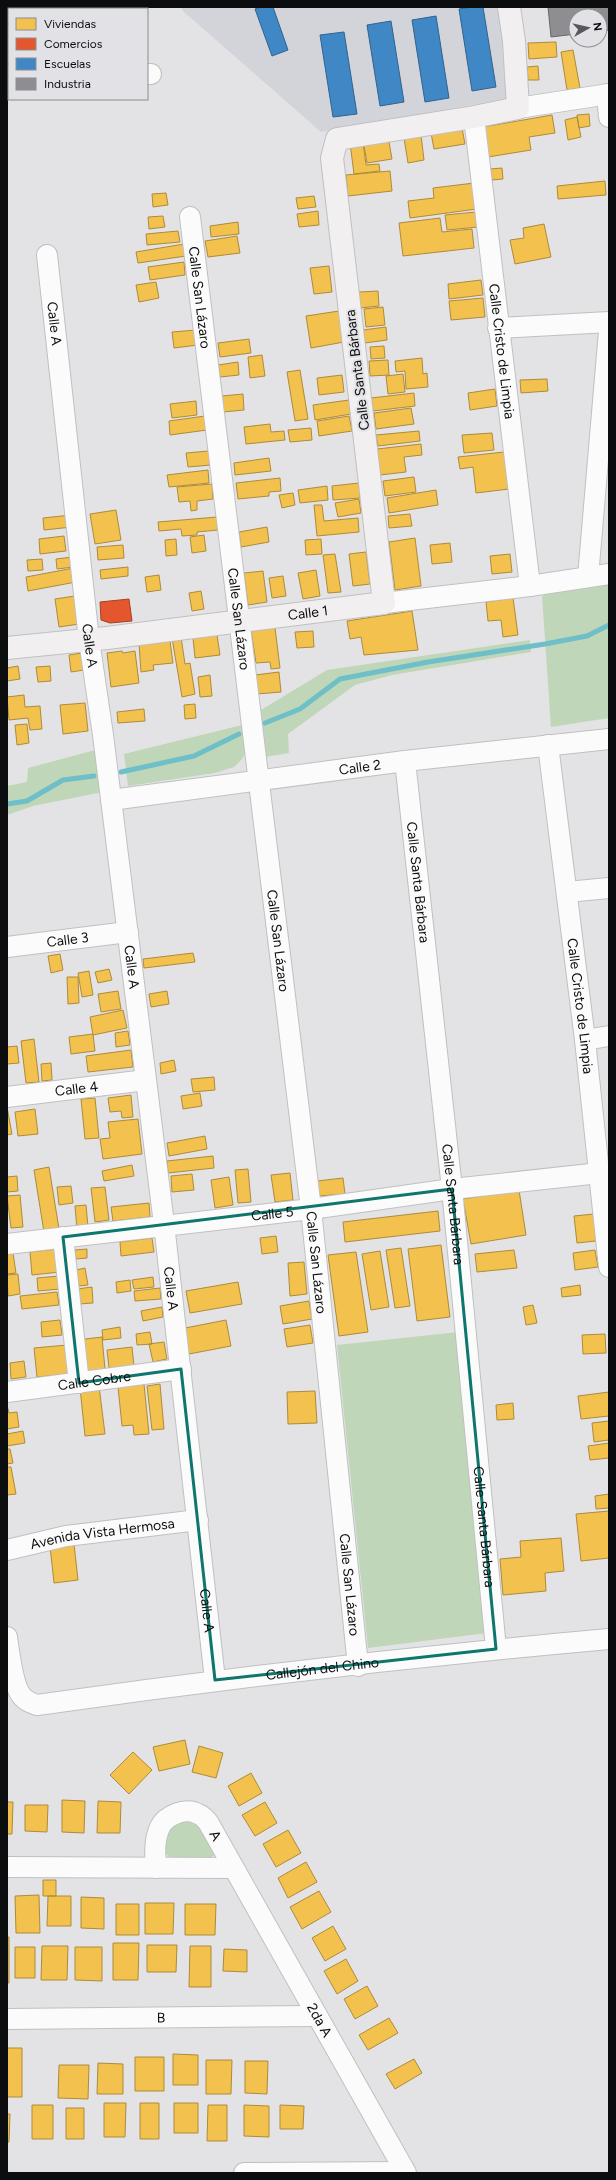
<svg xmlns="http://www.w3.org/2000/svg" width="616" height="2180" viewBox="0 0 616 2180" font-family="Figtree,sans-serif">
  <style>
    .built { fill: #d3d4da }
    .green { fill: #bfd7b8 }
    .homes { fill: #f2c14e; stroke: #ad8b3b }
    .shops { fill: #e4572e; stroke: #a34124 }
    .schools { fill: #3f88c5; stroke: #30638e }
    .industry { fill: #8d8d92; stroke: #66676a }
    .lines { fill: none; stroke-linecap: round; stroke-linejoin: round }
    .stream { stroke: #6ebfc7; stroke-width: 5 }
    .street-casing { stroke: #c0c0c2; stroke-width: 22 }
    .secondary-casing { stroke: #c0c0c2; stroke-width: 24 }
    .street { stroke: #fbfbfb; stroke-width: 20 }
    .secondary { stroke: #f1efef; stroke-width: 22 }
    .marked { fill: none; stroke: #0f766e; stroke-width: 3; stroke-linejoin: round }
    .labels { text-anchor: middle; stroke-width: 4; stroke-linejoin: round; paint-order: stroke }
    .street-label { font-size: 14px; fill: #0c0d0e; stroke: #e2e2e6 }
  </style>
  <rect width="100%" height="100%" fill="#e3e3e5"/>
  <path class="built" d="M181,7h319l9,91 -188,34 -138,-121z"/>
  <path class="green" d="M609,574v144l-58,9 -9,-131 46,-19z
    M530,640l1,12 -139,23 -37,10 -67,49 1,19 -24,4 -4,-47 66,-40z
    M246,724l1,26 -5,9 -8,8 -19,6 -87,13 -4,-32z
    M99,749l4,43 -70,14 -26,9v-29l20,-4 1,-14z
    M458,1332l29,301 -119,15 -31,-303z
    M186,1820l20,10 10,24 -7,5 -39,-1 -6,-7 3,-22 8,-7z"/>
  <path class="homes" d="M556,42l1,15 -28,2 -1,-16z
    M573,50l7,38 -13,2 -6,-38z
    M538,66l1,14h-11l-1,-13z
    M589,114l1,12 -11,2 -2,-13z
    M552,115l3,18 -26,4 2,13 -43,7 -5,-30z
    M577,117l4,20 -13,3 -3,-20z
    M462,128l3,16 -31,5 -3,-16z
    M421,135l3,25 -16,3 -4,-25z
    M388,136l4,23 -25,4 -4,-23z
    M363,142l3,23 13,-1 1,7 -26,3 -4,-31z
    M502,168l1,11 -11,1 -2,-11z
    M390,171l2,20 -44,5 -2,-21z
    M605,181l1,14 -48,4 -1,-13z
    M474,183l3,26 -67,9 -2,-17 26,-3 -1,-10z
    M166,193l2,12 -15,2 -1,-13z
    M314,196l2,11 -18,2 -2,-11z
    M318,211l1,14 -20,2 -2,-13z
    M476,212l2,15 -31,3 -2,-15z
    M163,216l2,11 -16,2 -1,-12z
    M440,218l2,14 30,-3 2,19 -71,8 -4,-33z
    M238,222l1,12 -28,3 -1,-11z
    M544,224l7,33 -36,7 -5,-24 14,-2 -1,-10z
    M178,231l2,11 -33,3 -1,-11z
    M237,236l3,17 -32,4 -3,-16z
    M184,244l2,12 -48,7 -2,-11z
    M184,262l1,13 -35,5 -2,-13z
    M329,266l3,26 -18,2 -4,-26z
    M481,280l2,15 -34,4 -1,-15z
    M156,282l3,16 -20,4 -3,-17z
    M378,291l1,15 -19,2 -1,-16z
    M483,298l2,19 -34,3 -2,-19z
    M383,307l2,18 -19,2 -2,-18z
    M339,311l5,31 -33,6 -5,-32z
    M386,327l1,13 -22,3 -2,-13z
    M196,330l2,15 -24,3 -2,-16z
    M249,339l2,14 -31,4 -2,-14z
    M384,346l1,12 -14,1 -1,-12z
    M262,355l3,21 -15,2 -2,-21z
    M422,358l1,16 4,-1 1,14 -22,2 -1,-18 -9,1 -1,-11z
    M388,360l1,15 -19,1 -1,-15z
    M238,362l1,13 -19,2 -2,-12z
    M300,370l8,49 -13,2 -8,-49z
    M403,374l2,18 -17,2 -2,-18z
    M342,375l2,17 -25,3 -2,-17z
    M547,379l1,12 -27,2 -1,-13z
    M495,389l2,17 -27,4 -2,-17z
    M414,393l1,13 -42,5 -2,-13z
    M243,394l1,16 -21,2 -1,-16z
    M349,400l2,14 -36,6 -2,-15z
    M196,401l1,14 -25,3 -2,-14z
    M411,408l3,16 -38,5 -2,-16z
    M205,416l2,14 -37,5 -1,-14z
    M349,416l3,15 -33,5 -2,-15z
    M270,424l1,8 13,-1 1,9 -39,4 -2,-17z
    M311,428l1,12 -22,2 -2,-12z
    M419,431l1,10 -42,5 -2,-11z
    M492,433l2,17 -30,3 -2,-18z
    M421,444l1,11 -18,2 2,15 -26,3 -3,-26z
    M209,451l2,14 -23,2 -2,-14z
    M504,452l5,37 -33,4 -3,-26 -13,2 -2,-12z
    M269,458l2,13 -36,4 -1,-12z
    M208,470l1,13 -40,4 -2,-12z
    M414,477l2,15 -31,4 -2,-15z
    M280,478l1,13 -12,1v4l-31,3 -2,-16z
    M359,483l1,15 -27,2 -1,-14z
    M212,484l1,15 -16,2v9l-6,1 -1,-10 -11,1 -2,-15z
    M327,486l1,14 -28,3 -2,-13z
    M436,490l2,15 -49,8 -2,-15z
    M293,493l2,12 -13,3 -3,-13z
    M359,499l2,14 -23,4 -3,-14z
    M314,505h8l2,16 34,-3 1,14 -42,4z
    M116,510l5,30 -26,4 -5,-30z
    M410,514l2,12 -23,2 -1,-12z
    M71,515l1,12 -28,3 -1,-12z
    M217,517l1,13 -21,2v3l-15,1 -1,-7 -22,2 -1,-9z
    M267,527l2,15 -28,5 -2,-15z
    M204,535l2,16 -14,2 -2,-16z
    M64,536l2,15 -26,3 -1,-15z
    M415,538l6,48 -26,4 -6,-48z
    M176,539l1,16 -11,1 -1,-16z
    M321,539l1,15 -16,1 -1,-15z
    M450,543l2,19 -20,2 -2,-19z
    M123,545l1,13 -26,2 -1,-13z
    M366,552l4,32 -17,2 -4,-32z
    M335,554l6,38 -13,1 -5,-38z
    M510,554l2,18 -20,2 -2,-18z
    M73,557l1,10 -17,2 -1,-10z
    M42,559l1,11 -15,1 -1,-11z
    M128,567v9l-27,3 -1,-9z
    M74,568l2,14 -48,9 -2,-14z
    M316,570l4,26 -17,3 -5,-26z
    M263,571l4,31 -19,3 -4,-32z
    M159,575l2,15 -14,2 -2,-15z
    M283,576l3,20 -14,2 -3,-20z
    M201,591l3,18 -12,2 -3,-18z
    M75,596l4,28 -20,3 -4,-28z
    M513,598l5,37 -15,2 -2,-17 -13,1 -2,-19z
    M412,611l6,39 -54,5 -3,-18 -11,2 -3,-18z
    M275,628l5,40 -9,1 -1,-7 -14,1 -5,-32z
    M313,631l1,16 -17,1 -2,-16z
    M217,635l3,20 -25,3 -2,-20z
    M181,637l4,27 5,-1 5,31 -13,3 -10,-59z
    M170,641l3,22 -20,2 1,5 -13,2 -2,-28z
    M122,651l1,2 12,-2 4,32 -28,4 -4,-34z
    M82,653l2,17 -13,2 -2,-17z
    M18,666l2,13 -13,2v-13z
    M50,666l1,15 -13,1 -2,-15z
    M279,672l2,20 -24,2 -2,-19z
    M210,675l2,21 -12,1 -2,-20z
    M24,695l1,12 15,-1 2,23 -12,1 -2,-12 -19,2 -2,-23z
    M85,703l3,28 -25,3 -3,-29z
    M195,704l1,14 -11,1 -1,-14z
    M144,709l1,12 -27,2 -1,-11z
    M27,724l2,19 -12,2 -2,-20z
    M193,953l2,9 -51,6 -1,-9z
    M60,954l3,16 -12,3 -3,-17z
    M109,969l3,11 -14,3 -3,-11z
    M89,971l4,24 -11,2 -4,-24z
    M67,977h11l1,26 -11,1z
    M118,991l3,18 -20,3 -3,-18z
    M167,991l2,13 -18,3 -2,-13z
    M123,1010l4,18 -34,7 -3,-18z
    M128,1031l2,14 -14,2 -1,-14z
    M93,1034l2,17 -24,3 -2,-17z
    M34,1039l5,43 -13,1 -5,-42z
    M17,1046l2,17 -12,1v-17z
    M131,1050l2,17 -45,5 -2,-16z
    M174,1060l2,11 -15,3 -1,-11z
    M51,1063l1,17 -10,1 -1,-17z
    M214,1077l1,13 -22,2 -2,-13z
    M200,1093l2,13 -19,3 -2,-13z
    M131,1095l2,22 -11,1 -1,-7 -11,1 -2,-14z
    M95,1098l4,40 -14,1 -4,-40z
    M7,1107l5,27 -5,1z
    M35,1109l3,25 -20,2 -3,-24z
    M138,1119l4,35 -39,5 -3,-20 10,-1 -2,-16z
    M205,1136l2,13 -38,7 -2,-13z
    M213,1156l1,12 -46,5 -1,-12z
    M132,1165l2,11 -30,5 -2,-10z
    M49,1167l10,62 -15,3 -10,-62z
    M248,1169l3,33 -13,1 -3,-33z
    M290,1173l3,27 -18,2 -4,-27z
    M192,1174l2,16 -22,2 -1,-16z
    M17,1176l1,15 -11,1v-15z
    M229,1177l4,28 -18,3 -4,-28z
    M343,1178l2,16 -26,2 -2,-15z
    M71,1186l2,17 -14,2 -2,-18z
    M105,1187l4,33 -14,2 -4,-34z
    M519,1190l7,45 -55,9 -8,-45z
    M20,1195l3,32 -12,1 -4,-32z
    M149,1203l1,14 -37,4 -2,-14z
    M86,1205l2,22 -11,2 -2,-23z
    M438,1211l2,20 -95,11 -2,-20z
    M594,1214l2,27 -19,2 -3,-27z
    M276,1236l2,16 -16,2 -2,-16z
    M152,1238l2,14 -33,4 -1,-14z
    M441,1245l9,72 -33,4 -9,-72z
    M401,1248l9,58 -15,2 -9,-58z
    M57,1249l3,23 -28,3 -2,-23z
    M87,1249v9l-11,1 -1,-9z
    M514,1250l3,18 -40,4 -2,-18z
    M595,1250l3,17 -23,3 -2,-17z
    M380,1251l9,56 -18,3 -9,-56z
    M356,1252l12,80 -29,4 -11,-81z
    M13,1253l3,20 -9,1v-20z
    M304,1262l3,32 -17,2 -2,-33z
    M85,1268l3,17 -9,1 -3,-16z
    M18,1274l2,20 -12,2 -1,-21z
    M59,1276l1,13 -22,2 -1,-13z
    M153,1277l1,10 -20,2 -2,-9z
    M130,1280l1,11 -14,2 -1,-11z
    M238,1282l4,22 -52,9 -4,-22z
    M580,1285l1,10 -19,2 -1,-9z
    M92,1287l1,16 -14,1 -2,-15z
    M160,1288l1,11 -26,2 -1,-10z
    M57,1292l2,13 -37,4 -2,-13z
    M309,1301l3,18 -29,5 -3,-18z
    M533,1305l4,18 -11,2 -3,-18z
    M162,1307l1,10 -20,4 -2,-10z
    M60,1320l2,15 -20,2 -1,-15z
    M226,1320l5,26 -42,8 -4,-26z
    M310,1325l3,18 -26,4 -3,-18z
    M120,1327l1,11 -18,2 -1,-10z
    M150,1332l2,12 -15,1 -1,-11z
    M605,1334l1,19 -23,1 -1,-19z
    M102,1337l3,32 -25,3 -3,-32z
    M164,1342l3,17 -14,3 -4,-18z
    M67,1345l3,29 -33,3 -3,-29z
    M132,1347l2,19 -25,2 -2,-18z
    M24,1361l2,16 -15,2 -1,-16z
    M144,1384l5,50 -15,1 -1,-10 -11,1 -4,-39z
    M160,1384l4,45 -12,1 -5,-44z
    M99,1386l6,48 -20,2 -5,-48z
    M315,1391l2,32 -29,1 -1,-32z
    M609,1392v24l-28,3 -3,-23z
    M513,1403l1,16 -17,1 -1,-15z
    M7,1405l2,8 8,-1 2,15 -12,2z
    M609,1421v19l-15,2 -2,-19z
    M23,1431l2,12 -18,3v-12z
    M609,1443v15l-19,2 -2,-14z
    M7,1449h3l3,14 -6,1z
    M7,1467h4l5,27 -9,1z
    M609,1494v14l-13,1 -1,-13z
    M609,1511v47l-28,3 -5,-47z
    M561,1538l3,33 -19,2 1,18 -43,4 -3,-36 21,-2 -1,-16z
    M74,1544l4,36 -24,3 -4,-37z
    M185,1740l5,24 -31,7 -6,-24z
    M199,1746l24,7 -7,25 -24,-6z
    M133,1752l19,18 -23,24 -19,-19z
    M251,1773l11,20 -23,13 -11,-20z
    M62,1800l23,1 -1,32 -22,-1z
    M98,1801l23,1 -1,31h-23z
    M7,1802h6l-1,32h-5z
    M265,1802l12,21 -22,13 -13,-21z
    M25,1805h23l-1,27 -22,-1z
    M288,1830l13,23 -25,14 -13,-23z
    M306,1862l11,20 -29,16 -10,-20z
    M43,1880h13v16h-13z
    M319,1891l12,21 -29,17 -12,-22z
    M39,1895l1,38h-24l-1,-37z
    M48,1896h23v30h-24z
    M81,1897l23,1v31l-23,-1z
    M145,1903h29l-1,31h-28z
    M116,1904h23v31h-23z
    M185,1904h31l-1,31h-30z
    M333,1926l13,23 -21,12 -13,-23z
    M7,1937h2v46h-2z
    M113,1943h26l-1,37h-25z
    M147,1945h30l-1,27h-29z
    M42,1946h26l-1,34h-26z
    M190,1946h21v41h-22z
    M15,1947h20v31h-20z
    M75,1947h27v34l-27,-1z
    M224,1949l23,1v22l-24,-1z
    M346,1959l12,22 -21,13 -13,-23z
    M367,1986l11,20 -23,13 -11,-20z
    M389,2018l9,15 -30,17 -9,-15z
    M7,2048h15v49h-15z
    M173,2054l25,1v30h-25z
    M135,2057h29v34h-29z
    M414,2059l8,14 -27,16 -9,-15z
    M206,2060h26l-1,34h-25z
    M245,2061h23l-1,33 -22,-1z
    M98,2063l25,1v30h-26z
    M59,2065h30l-1,34 -30,-1z
    M104,2103h22l-1,34h-21z
    M140,2103h19v36h-19z
    M174,2103h24v30h-24z
    M32,2105h21v34h-21z
    M208,2105h19v36h-20z
    M244,2105l25,1v31l-25,-1z
    M280,2105l24,1 -1,23h-23z
    M66,2108h18v31h-18z
    M7,2114h3l-1,28h-2z"/>
  <path class="shops" d="M129,599l3,22 -22,2 -9,-3 -1,-18z"/>
  <path class="schools" d="M261,7h12l15,43 -16,6 -17,-47z
    M472,7h11l13,80 -24,4 -13,-82z
    M436,16l13,82 -24,4 -13,-82z
    M391,21l13,81 -24,4 -13,-81z
    M344,32l13,82 -24,3 -13,-82z"/>
  <path class="industry" d="M548,7h61v23l-9,1v-15h-24v18l-25,3z"/>
  <g class="lines">
    <path class="stream" d="M265,723l35,-14 40,-30 88,-17 117,-18 42,-8 22,-11
      M121,772l73,-16 45,-22
      M7,804l20,-3 36,-21 31,-4"/>
    <g class="street-casing">
      <g id="street">
        <path d="M147,74h4"/>
        <path d="M7,87h2"/>
        <path d="M607,94l2,23"/>
        <path d="M518,108l91,-14"/>
        <path id="s1" d="M474,117l56,469"/>
        <path id="s2" d="M190,217l121,992 47,457"/>
        <path id="s3" d="M47,255l42,385 14,95 61,489 51,456"/>
        <path d="M498,328l111,-6"/>
        <path d="M588,577l21,-246"/>
        <path d="M384,603l146,-17 79,-12"/>
        <path id="s4" d="M548,745l37,295 24,227"/>
        <path id="s5" d="M405,761l47,428 44,460"/>
        <path id="s6" d="M111,800l294,-39 204,-22"/>
        <path d="M567,892l42,-4"/>
        <path id="s7" d="M7,947l121,-15"/>
        <path d="M585,1040l24,-4"/>
        <path id="s8" d="M7,1097l139,-17"/>
        <path d="M63,1237l16,146"/>
        <path id="s9" d="M7,1244l304,-35 141,-20 157,-17"/>
        <path id="s10" d="M7,1392l174,-23"/>
        <path id="s11" d="M7,1550l59,-14 132,-16"/>
        <path id="s12" d="M7,1637c2,14 6,48 14,58 4,6 10,8 16,10 190,-27 381,-49 572,-66"/>
        <path d="M7,1867l225,1"/>
        <path id="s13" d="M156,1868c-1,-14 -2,-28 4,-41 6,-12 26,-20 38,-13 4,1 7,5 10,8l198,351"/>
        <path id="s14" d="M7,2019l309,-3"/>
        <path d="M244,2173l161,-1"/>
      </g>
    </g>
    <g class="secondary-casing">
      <g id="secondary">
        <path id="s15" d="M7,648l100,-10 277,-35 -52,-445 5,-19 137,-22 44,-9 -4,-67 -5,-34"/>
      </g>
    </g>
    <use href="#street" class="street"/>
    <use href="#secondary" class="secondary"/>
  </g>
  <path class="marked" d="M452,1189l44,460 -281,31 -34,-311 -102,14 -16,-146z"/>
  <g class="labels">
    <g class="street-label">
      <text dy="5" stroke="none"><textPath href="#s2" startOffset="81">Calle San Lázaro</textPath></text>
      <text dy="5" stroke="none"><textPath href="#s3" startOffset="69">Calle A</textPath></text>
      <text dy="5" stroke="none"><textPath href="#s1" startOffset="236">Calle Cristo de Limpia</textPath></text>
      <text transform="translate(357 370) rotate(-97)" y="5">Calle Santa Bárbara</text>
      <text dy="5" stroke="none"><textPath href="#s15" startOffset="303">Calle 1</textPath></text>
      <text dy="5" stroke="none"><textPath href="#s2" startOffset="405">Calle San Lázaro</textPath></text>
      <text dy="5" stroke="none"><textPath href="#s3" startOffset="393">Calle A</textPath></text>
      <text dy="5" stroke="none"><textPath href="#s6" startOffset="251">Calle 2</textPath></text>
      <text dy="5" stroke="none"><textPath href="#s5" startOffset="122">Calle Santa Bárbara</textPath></text>
      <text dy="5" stroke="none"><textPath href="#s7" startOffset="61">Calle 3</textPath></text>
      <text dy="5" stroke="none"><textPath href="#s2" startOffset="729">Calle San Lázaro</textPath></text>
      <text dy="5" stroke="none"><textPath href="#s3" startOffset="717">Calle A</textPath></text>
      <text dy="5" stroke="none"><textPath href="#s4" startOffset="263">Calle Cristo de Limpia</textPath></text>
      <text dy="5" stroke="none"><textPath href="#s8" startOffset="70">Calle 4</textPath></text>
      <text dy="5" stroke="none"><textPath href="#s5" startOffset="446">Calle Santa Bárbara</textPath></text>
      <text dy="5" stroke="none"><textPath href="#s9" startOffset="267">Calle 5</textPath></text>
      <text dy="5" stroke="none"><textPath href="#s2" startOffset="1053">Calle San Lázaro</textPath></text>
      <text dy="5" stroke="none"><textPath href="#s3" startOffset="1041">Calle A</textPath></text>
      <text dy="5" stroke="none"><textPath href="#s10" startOffset="88">Calle Cobre</textPath></text>
      <text dy="5" stroke="none"><textPath href="#s5" startOffset="770">Calle Santa Bárbara</textPath></text>
      <text dy="5" stroke="none"><textPath href="#s11" startOffset="97">Avenida Vista Hermosa</textPath></text>
      <text dy="5" stroke="none"><textPath href="#s2" startOffset="1377">Calle San Lázaro</textPath></text>
      <text dy="5" stroke="none"><textPath href="#s3" startOffset="1365">Calle A</textPath></text>
      <text dy="5" stroke="none"><textPath href="#s12" startOffset="367">Callejón del Chino</textPath></text>
      <text dy="5" stroke="none"><textPath href="#s13" startOffset="114">A</textPath></text>
      <text dy="5" stroke="none"><textPath href="#s14" startOffset="154">B</textPath></text>
      <text dy="5" stroke="none"><textPath href="#s13" startOffset="326">2da A</textPath></text>
    </g>
  </g>
  <rect width="616" height="2180" fill="none" stroke="#0c0d0e" stroke-width="16"/>
  <rect x="8" y="8" width="140" height="92" fill="#e2e2e6" stroke="#8c8d90"/>
  <rect x="16" y="18" width="20" height="12" fill="#f2c14e" stroke="#8c8d90"/>
  <text x="44" y="28" font-size="12" fill="#0c0d0e">Viviendas</text>
  <rect x="16" y="38" width="20" height="12" fill="#e4572e" stroke="#8c8d90"/>
  <text x="44" y="48" font-size="12" fill="#0c0d0e">Comercios</text>
  <rect x="16" y="58" width="20" height="12" fill="#3f88c5" stroke="#8c8d90"/>
  <text x="44" y="68" font-size="12" fill="#0c0d0e">Escuelas</text>
  <rect x="16" y="78" width="20" height="12" fill="#8d8d92" stroke="#8c8d90"/>
  <text x="44" y="88" font-size="12" fill="#0c0d0e">Industria</text>
  <g transform="translate(588 28) rotate(82)"><circle r="19" fill="#e2e2e6" stroke="#8c8d90"/>
  <path d="M0-3L7 15L0 10L-7 15Z" fill="#575859"/>
  <text y="-6" font-size="11" font-weight="bold" text-anchor="middle" fill="#0c0d0e">N</text>
  </g>
</svg>
